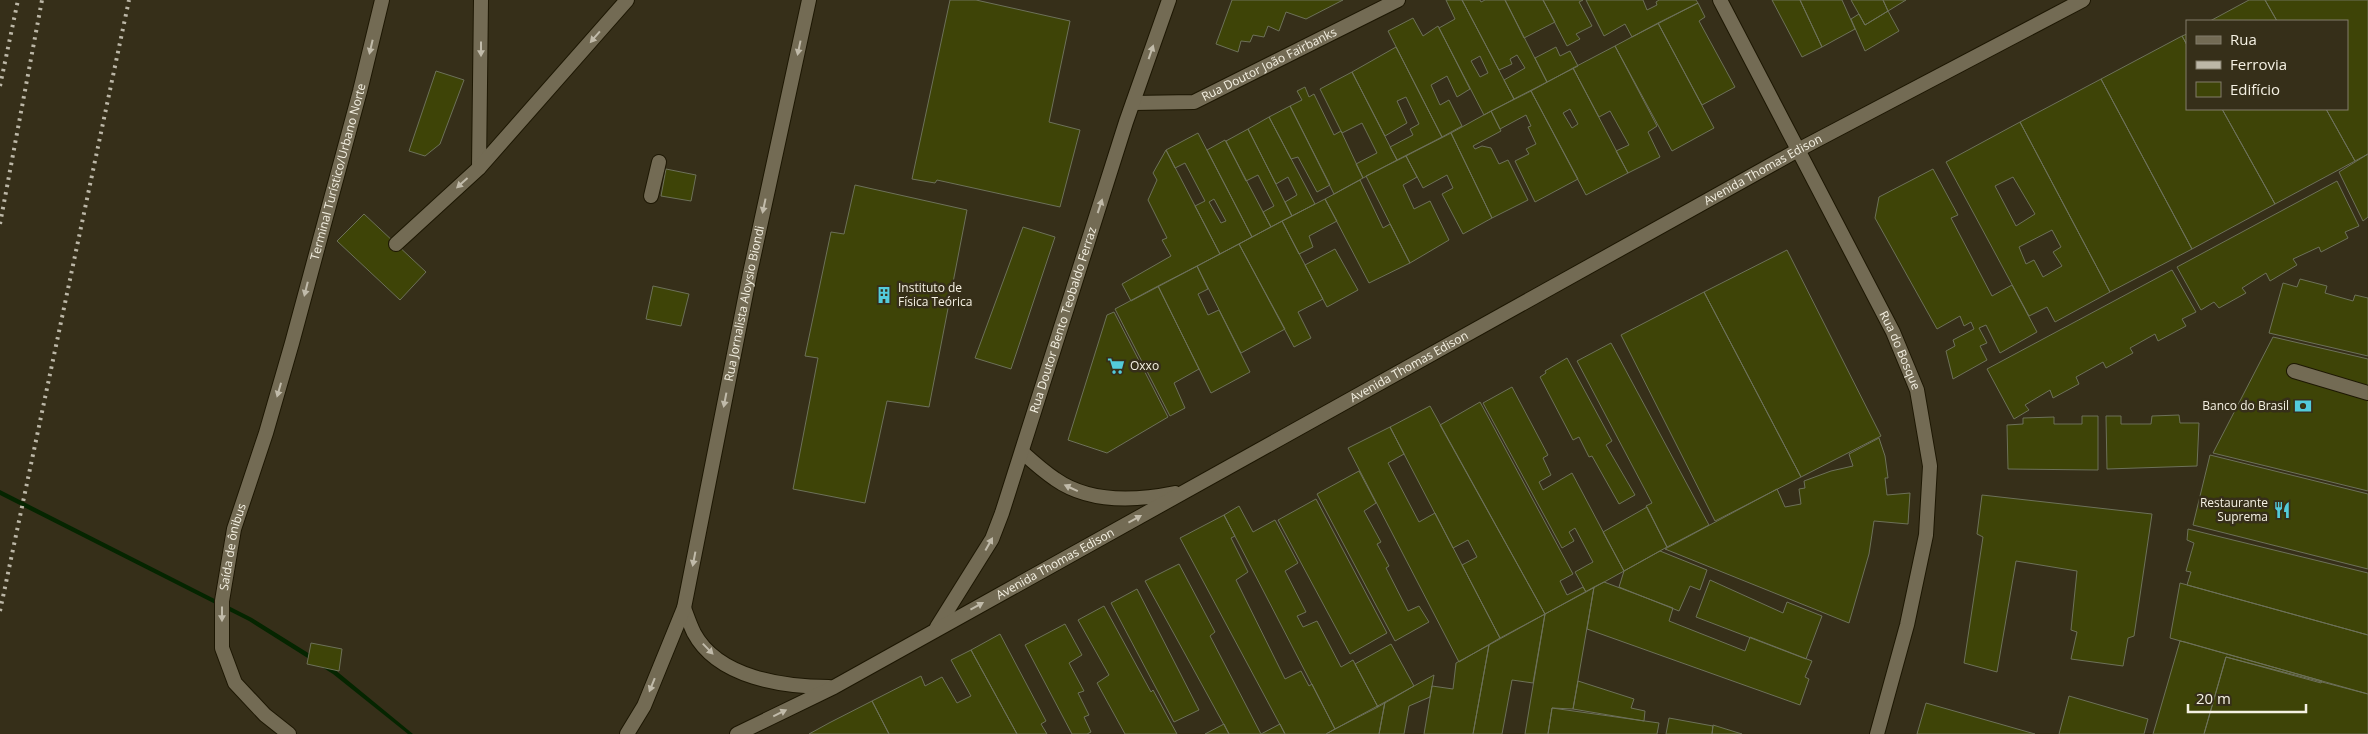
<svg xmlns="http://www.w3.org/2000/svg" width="2368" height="734" viewBox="0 0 2368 734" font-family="'Open Sans',sans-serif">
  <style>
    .water { fill: #052500 }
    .building { fill: #3e4407; stroke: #6d7159; fill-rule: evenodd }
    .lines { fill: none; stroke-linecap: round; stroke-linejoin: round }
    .service-casing { stroke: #1d1703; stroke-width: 16 }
    .minor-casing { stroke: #1d1703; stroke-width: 16 }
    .tertiary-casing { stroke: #1d1703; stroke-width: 16 }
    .service { stroke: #736b54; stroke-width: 14 }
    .minor { stroke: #736b54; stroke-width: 14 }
    .tertiary { stroke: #736b54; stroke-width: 14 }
    .rail { stroke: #bcb7a7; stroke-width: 4; stroke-dasharray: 2.5 5; stroke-linecap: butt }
    .oneway { fill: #c1bbaa }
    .labels { text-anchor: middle; stroke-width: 5; stroke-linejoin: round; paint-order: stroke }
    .street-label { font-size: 12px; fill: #f5f1e3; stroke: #362f19 }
    .poi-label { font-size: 12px; fill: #f5f1e3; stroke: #362f19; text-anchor: start }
  </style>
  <rect width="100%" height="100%" fill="#362f19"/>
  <path class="water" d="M0,490l252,128 82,51 79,65h-5l-75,-60 -84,-53 -249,-126z"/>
  <path class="building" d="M950,0h26l94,21 -21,101 31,8 -20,77 -123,-27 -2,3 -23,-4z
    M1232,0h111l-37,19 -20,-7 -7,19 -11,-5 -4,11 -11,-2 -3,7 -9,-1 -3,11 -22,-8z
    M1446,0h16l52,99 -30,16 -45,-87 16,-9zM1480,56l8,17 -8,4 -9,-16z
    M1462,0h18l1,2 4,-2h20l42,82 -33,17 -10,-19 21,-12 -8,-13 -7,4 2,5 -13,6z
    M1505,0h38l12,22 -31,16z
    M1543,0h40l-4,2 13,24 -16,8 4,5 -13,7z
    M1586,0h57l4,10 10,-5 -1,-3 3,-2h37l2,3 -66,34 -7,-13 -21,12z
    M1772,0h28l22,47 -20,10z
    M1800,0h42l13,29 -33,18z
    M1851,0h32l5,11 -23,14z
    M1883,0h23l-18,11z
    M2249,0h16l12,21h-67z
    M2265,0h103v154l-13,7 -29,-52h21v-88h-70z
    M1698,3l7,14 -6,4 36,66 -33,18 -44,-82z
    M1888,11l11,20 -34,20 -14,-32 8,-5 6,11z
    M1413,18l10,18 15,-10 32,63 -13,8 -10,-21 -16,9 9,20 9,-5 13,26 -20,11 -54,-106z
    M1658,23l56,105 -42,23 -57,-105z
    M2187,34v11l-5,-9z
    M2182,36l5,9v64h35l53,95 -83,45 -91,-170z
    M1615,46l42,80 -9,6 12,25 -32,16 -12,-22 13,-6 -19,-34 -11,6 -26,-49z
    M1396,47l46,90 -45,23 -7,-13 23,-12 -3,-6 9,-5 -13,-27 -9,4 10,22 -22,13 -33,-64z
    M1556,47l4,9 10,-5 8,15 -31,16 -12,-24z
    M1573,68l55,105 -42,22 -55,-104zM1570,109l8,15 -6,4 -9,-15z
    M436,71l28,9 -24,64 -15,12 -16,-5z
    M1352,72l45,88 -34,18 -7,-14 21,-11 -15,-30 -20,10 -22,-44z
    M2101,79l91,170 -82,43 -90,-170z
    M1305,87l4,10 5,-3 20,41 7,-4 22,47 -29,16 -44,-88 12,-6 -5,-9z
    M1531,91l47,88 -43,23 -20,-41 14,-7 -3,-5 10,-5 -8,-17 3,-1 -5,-11 -26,14 -9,-18z
    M1290,106l40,79 -13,7 -19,-35 -7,2 -22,-42z
    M2222,109h104l29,52 -80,43z
    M1491,111l10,20 -28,15 2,3 7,-3 9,2 8,16 9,-4 20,40 -36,18 -41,-85z
    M1269,117l46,87 -23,12 -7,-14 12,-7 -9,-18 -12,7 -28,-55z
    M2020,122l90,170 -55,30 -8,-15 -18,9 -83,-154zM2013,177l22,37 -19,12 -21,-40zM2052,230l9,17 -8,5 9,14 -19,11 -9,-17 -8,4 -7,-17z
    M1248,129l44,87 -21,11 -8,-15 11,-6 -16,-31 -12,6 -20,-40z
    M1198,133l54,104 -32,17 -25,-48 10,-5 -20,-38 -10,5 -9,-18zM1214,199l12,22 -5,2 -12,-21z
    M1451,133l41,85 -29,16 -21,-40 11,-6 -6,-13 -24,13 -17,-32z
    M1225,140l46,87 -19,10 -45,-87z
    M1166,150l54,104 -89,47 -9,-17 49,-28 -9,-16 5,-2 -19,-38 9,-20 -4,-7z
    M2368,154v63l-5,4 -24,-49z
    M1406,156l11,21 -14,8 11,24 16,-8 19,39 -39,23 -44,-87z
    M666,169l30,6 -5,26 -30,-5z
    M1933,169l25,46 -7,3 41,78 20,-11 25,47 -37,21 -14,-28 -7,3 8,15 -7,3 7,14 -34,19 -7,-28 9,-5 -2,-6 21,-11 -3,-7 -7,4 -4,-10 -23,13 -62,-111 4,-21z
    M1360,180l23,48 7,-4 20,39 -41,20 -44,-84z
    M2337,181l22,45 -14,6 3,6 -27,14 -2,-5 -26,12 4,6 -27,16 -4,-8 -24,15 4,5 -27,15 -5,-6 -13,8 -24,-43z
    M855,185l112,25 -38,197 -42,-6 -22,102 -72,-14 25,-131 -13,-2 26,-124 13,2z
    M1325,199l12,22 -28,15 4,11 -14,7 -17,-33z
    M364,214l62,58 -26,28 -63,-59z
    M1282,221l41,78 -25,13 13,26 -17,9 -55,-103z
    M1023,227l32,10 -44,132 -36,-11z
    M1239,244l46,85 -44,24 -44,-87z
    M1335,249l23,41 -31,17 -22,-42z
    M1787,250l94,186 -80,41 -97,-185z
    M1197,266l11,23 -10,5 10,21 11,-5 31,62 -39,21 -53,-107z
    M2172,270l24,42 -14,7 4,7 -28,15 -3,-7 -25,14 3,5 -27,15 -3,-6 -27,15 3,7 -26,14 -3,-8 -25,15 4,5 -15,9 -27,-50z
    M2300,279l27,7 -2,7 28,8 2,-6 13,3v58l-99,-23 14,-50 14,4z
    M653,286l36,8 -8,32 -35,-7z
    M1158,286l41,83 -25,14 11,25 -15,8 -55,-107z
    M1704,292l97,185 -86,44 -94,-186z
    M1114,312l54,105 -61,36 -39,-13 39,-125z
    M2273,337l95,22v132l-155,-38z
    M1611,343l98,182 -42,22 -21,-41 6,-3 -75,-142z
    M1567,358l45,83 -6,4 29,50 -16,9 -27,-48 -3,1 -10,-20 -6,3 -33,-63 6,-4 -1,-2z
    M1512,387l36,68 -5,3 8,17 -12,7 4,8 29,-17 52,98 -38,21 -11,-20 18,-10 -18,-34 -6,4 5,9 -12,7 -79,-145z
    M1480,402l93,172 -13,7 7,14 16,-8 3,5 -41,22 -105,-189z
    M1430,406l115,208 -45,24 -38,-73 15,-8 -9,-17 -15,8 -63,-121z
    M2179,415l1,8h19l-2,43 -90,3 -1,-53h15v8h30l1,-8z
    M2082,416h16v54l-90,-1 -1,-44 16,-1v-6l31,-1v7h28z
    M1390,427l14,27 -16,9 31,59 16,-9 65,125 -41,24 -111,-214z
    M1879,438l6,18 3,22h-3l2,17 23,-2 -2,31 -34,-3 -5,33 -20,69 -184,-74 112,-60 8,18 16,-3 -2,-15 6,-1 -1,-7 27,-10 22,-5 -4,-12z
    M2210,455l158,39v75l-175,-44z
    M1359,471l17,32 -12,8 17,31 -4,2 12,22 -3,2 22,43 11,-5 10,16 -34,19 -78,-147z
    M1982,495l170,19 -18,122 -6,2 -5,28 -52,-7 6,-27 -6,-2 6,-59 -61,-10 -19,111 -33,-9 19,-126 -6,-3z
    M1316,499l71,134 -37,21 -72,-134z
    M1239,506l14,26 22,-12 23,43 -13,8 21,41 -9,4 6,11 14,-6 24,46 12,-7 25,47 -43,22 -111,-214z
    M1647,507l20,40 -43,24 -21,-39z
    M1224,515l11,21 -4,2 17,34 -12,8 49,99 16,-8 8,15 3,-2 23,45 -9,5h-41l-105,-196z
    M2188,529l180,44v62l-181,-50 4,-13 -5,-1 8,-28 -7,-3z
    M1660,551l47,19 -7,20 -10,-4 -11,25 -60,-24 5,-16z
    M1179,564l36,68 -5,4 51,98 19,-10 5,10h-56l-84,-153z
    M1710,580l73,33 4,-11 35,14 -16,43 -110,-42z
    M1604,582l69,26 -4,13 76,30 5,-14 62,24 -7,16 4,2 -9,26 -213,-76 7,-42z
    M2180,583l188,52v59l-198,-56z
    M1594,587l-21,122 -21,-1 -4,26h-23l20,-120z
    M1137,589l62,121 -25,12 -63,-119z
    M1104,606l47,86 2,-2 24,44h-52l-28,-51 12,-8 -31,-55z
    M1545,614l-12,69 -21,-3 -10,54h-29l16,-89z
    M1065,624l17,31 -13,8 15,28 -6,2 11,22 -5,2 7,15 -4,2h-15l-47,-89z
    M1000,634l46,87 -5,3 6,10h-30l-46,-84z
    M2180,641l5,1 137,39 -1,2 -95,-26 -22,77h-51z
    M311,643l31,6 -3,22 -32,-7z
    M1391,644l23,42 -36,21 -23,-43z
    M1489,645l-16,89h-49l8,-48 21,3 3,-26z
    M971,650l46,84h-128l-17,-33 49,-25 4,10 17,-9 15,26 14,-7 -20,-36z
    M2226,657l142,37v40h-164z
    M1434,675l-4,22 -21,9 -5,28h-25l6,-32z
    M1578,681l56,18 -3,9 14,3 -1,10 -71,-12z
    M2069,696l79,23 -4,15h-85z
    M872,701l17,33h-80l20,-11z
    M1385,702l-6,32h-53l31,-17z
    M1926,703l74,21 35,10h-118z
    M1552,708l107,15 -2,11h-109z
    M1669,718l44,8 -1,8h-46z
    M1224,724l5,10h-24z
    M1713,725l29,9h-30z"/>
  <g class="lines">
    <g class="service-casing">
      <g id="service">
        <path d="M479,168l2,-168"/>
        <path d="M651,196l8,-34"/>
        <path d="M396,244l83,-76 148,-168"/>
        <path d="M2294,371l74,22"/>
        <path id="s1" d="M289,734l-24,-19 -30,-32 -13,-35v-47l12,-72 32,-96 26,-90 68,-252 22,-91"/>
      </g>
    </g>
    <g class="minor-casing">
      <g id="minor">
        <path id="s2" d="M1133,103l61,-1 204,-102"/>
      </g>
    </g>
    <g class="tertiary-casing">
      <g id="tertiary">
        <path id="s3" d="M1720,0l173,332 24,58 13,76 -4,69 -19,90 -30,109"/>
        <path d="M1022,452c10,9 21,19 33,27 34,24 81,22 120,14"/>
        <path d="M684,608c3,8 6,17 10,25 24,45 90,54 135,54"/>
        <path id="s4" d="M937,627l55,-88 10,-26 124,-391 43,-122"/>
        <path id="s5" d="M627,734l17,-28 40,-98 66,-335 59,-273"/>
        <path id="s6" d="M737,734l97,-47 964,-537 285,-150"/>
      </g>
    </g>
    <use href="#service" class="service"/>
    <use href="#minor" class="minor"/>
    <use href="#tertiary" class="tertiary"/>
    <path class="rail" d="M0,86l18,-86
      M0,224l42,-224
      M0,611l129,-611"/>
  </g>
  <defs><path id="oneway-solid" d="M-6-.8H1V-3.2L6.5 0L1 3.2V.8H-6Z" transform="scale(1.25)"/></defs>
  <g class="oneway">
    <use href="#oneway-solid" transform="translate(595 37) rotate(131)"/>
    <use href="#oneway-solid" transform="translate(371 47) rotate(103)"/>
    <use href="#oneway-solid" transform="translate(799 48) rotate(102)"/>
    <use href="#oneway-solid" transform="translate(481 49) rotate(90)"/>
    <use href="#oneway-solid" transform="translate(1151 52) rotate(-71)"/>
    <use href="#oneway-solid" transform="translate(462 183) rotate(138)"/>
    <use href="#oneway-solid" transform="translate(764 206) rotate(102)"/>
    <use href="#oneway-solid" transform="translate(1100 206) rotate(-72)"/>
    <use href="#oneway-solid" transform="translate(306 289) rotate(104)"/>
    <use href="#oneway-solid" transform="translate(279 390) rotate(106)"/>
    <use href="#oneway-solid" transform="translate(725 400) rotate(101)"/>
    <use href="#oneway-solid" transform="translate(1071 488) rotate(-155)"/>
    <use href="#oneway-solid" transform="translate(1135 519) rotate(-29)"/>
    <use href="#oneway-solid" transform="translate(989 544) rotate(-61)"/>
    <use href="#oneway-solid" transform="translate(694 559) rotate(101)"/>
    <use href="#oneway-solid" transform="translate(977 606) rotate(-29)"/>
    <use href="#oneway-solid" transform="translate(222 614) rotate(90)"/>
    <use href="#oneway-solid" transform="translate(708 649) rotate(46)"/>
    <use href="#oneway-solid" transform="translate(652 685) rotate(112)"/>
    <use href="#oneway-solid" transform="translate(780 713) rotate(-26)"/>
  </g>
  <defs>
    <g id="building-bare" transform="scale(1.35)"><path d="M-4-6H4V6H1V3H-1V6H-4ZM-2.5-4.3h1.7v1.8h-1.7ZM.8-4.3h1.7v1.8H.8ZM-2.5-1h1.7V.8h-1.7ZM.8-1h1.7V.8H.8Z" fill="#53cbdb" stroke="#362f19" stroke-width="2.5" paint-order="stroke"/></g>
    <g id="supermarket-bare" transform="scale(1.35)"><path d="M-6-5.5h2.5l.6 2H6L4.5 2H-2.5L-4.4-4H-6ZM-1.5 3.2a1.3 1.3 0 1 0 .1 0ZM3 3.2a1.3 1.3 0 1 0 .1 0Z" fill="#53cbdb" stroke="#362f19" stroke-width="2.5" paint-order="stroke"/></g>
    <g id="bank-bare" transform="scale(1.35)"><path d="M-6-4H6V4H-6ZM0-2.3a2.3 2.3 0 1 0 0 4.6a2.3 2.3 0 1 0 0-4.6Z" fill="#53cbdb" stroke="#362f19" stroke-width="2.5" paint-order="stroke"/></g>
    <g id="restaurant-bare" transform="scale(1.35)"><path d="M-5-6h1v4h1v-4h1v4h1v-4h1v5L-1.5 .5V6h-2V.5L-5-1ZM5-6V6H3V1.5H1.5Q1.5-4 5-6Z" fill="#53cbdb" stroke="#362f19" stroke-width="2.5" paint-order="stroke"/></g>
  </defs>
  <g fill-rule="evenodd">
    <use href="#building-bare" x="884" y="295"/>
    <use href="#supermarket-bare" x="1116" y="366"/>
    <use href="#bank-bare" x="2303" y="406"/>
    <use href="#restaurant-bare" x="2282" y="510"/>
  </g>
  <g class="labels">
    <g class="street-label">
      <text dy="4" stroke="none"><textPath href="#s2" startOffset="145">Rua Doutor João Fairbanks</textPath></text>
      <text dy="4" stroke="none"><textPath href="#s6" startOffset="1171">Avenida Thomas Edison</textPath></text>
      <text dy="4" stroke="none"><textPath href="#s1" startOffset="604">Terminal Turístico/Urbano Norte</textPath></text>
      <text dy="4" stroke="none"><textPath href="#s5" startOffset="449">Rua Jornalista Aloysio Biondi</textPath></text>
      <text dy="4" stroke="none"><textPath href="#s4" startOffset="334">Rua Doutor Bento Teobaldo Ferraz</textPath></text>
      <text dy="4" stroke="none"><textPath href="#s3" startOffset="394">Rua do Bosque</textPath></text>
      <text dy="4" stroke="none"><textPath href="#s6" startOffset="766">Avenida Thomas Edison</textPath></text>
      <text dy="4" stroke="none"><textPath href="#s1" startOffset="214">Saída de ônibus</textPath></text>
      <text dy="4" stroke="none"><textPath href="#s6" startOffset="361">Avenida Thomas Edison</textPath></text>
    </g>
    <g class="poi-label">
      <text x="898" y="292">Instituto de<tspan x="898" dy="14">Física Teórica</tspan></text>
      <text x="1130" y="370">Oxxo</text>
      <text x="2289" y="410" text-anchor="end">Banco do Brasil</text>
      <text x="2268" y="507" text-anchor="end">Restaurante<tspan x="2268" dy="14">Suprema</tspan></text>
    </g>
  </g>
  <rect x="2186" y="20" width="162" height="90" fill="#362f19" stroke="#827d6a"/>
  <rect x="2196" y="36" width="25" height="8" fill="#736b54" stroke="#827d6a"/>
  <text x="2230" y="45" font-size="15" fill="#f5f1e3">Rua</text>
  <rect x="2196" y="61" width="25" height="8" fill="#bcb7a7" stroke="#827d6a"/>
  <text x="2230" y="70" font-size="15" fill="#f5f1e3">Ferrovia</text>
  <rect x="2196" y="82" width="25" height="15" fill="#3e4407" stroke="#827d6a"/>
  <text x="2230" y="95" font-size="15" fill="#f5f1e3">Edifício</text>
  <path d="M2188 704v8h118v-8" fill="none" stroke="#f5f1e3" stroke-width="2.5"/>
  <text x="2196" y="704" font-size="15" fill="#f5f1e3" stroke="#362f19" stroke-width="4" paint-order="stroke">20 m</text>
</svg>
